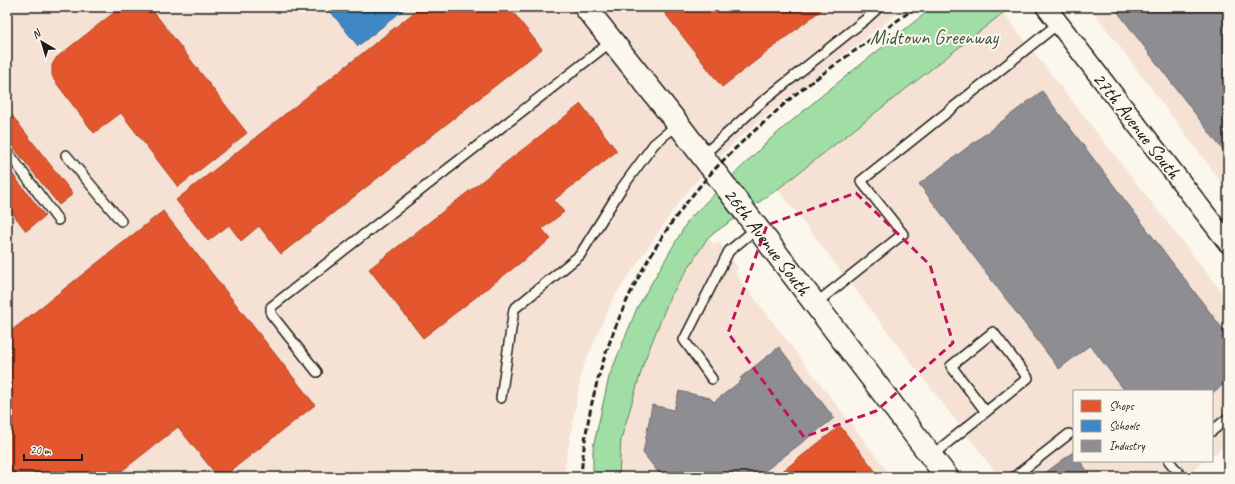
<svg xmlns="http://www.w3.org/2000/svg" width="1235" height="484" viewBox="0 0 1235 484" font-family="Caveat,sans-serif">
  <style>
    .built { fill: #f5e2d5 }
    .green { fill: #a1dea5; stroke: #5e7d60 }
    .shops { fill: #e4572e; stroke: #a84529 }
    .schools { fill: #3f88c5; stroke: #346892 }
    .industry { fill: #8d8d92; stroke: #6b6b6f }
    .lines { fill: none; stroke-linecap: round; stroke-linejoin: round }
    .service-casing { stroke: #1c1c1c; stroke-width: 12 }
    .minor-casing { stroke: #1c1c1c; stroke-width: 22 }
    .tertiary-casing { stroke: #1c1c1c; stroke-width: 25 }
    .service { stroke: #fbf7ec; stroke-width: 9 }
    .minor { stroke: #fbf7ec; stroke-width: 19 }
    .tertiary { stroke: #fbf7ec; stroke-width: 22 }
    .rail { stroke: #1c1c1c; stroke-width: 3; stroke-dasharray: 6 3; stroke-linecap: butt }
    .marked { fill: none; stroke: #c2185b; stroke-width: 3; stroke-dasharray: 8 5; stroke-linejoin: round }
    .labels { text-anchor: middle; stroke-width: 4; stroke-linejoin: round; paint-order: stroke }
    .park-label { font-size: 20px; fill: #445645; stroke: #fbf7ec }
    .street-label { font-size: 20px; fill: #1c1c1c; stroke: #fbf7ec }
  </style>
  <rect width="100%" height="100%" fill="#fbf7ec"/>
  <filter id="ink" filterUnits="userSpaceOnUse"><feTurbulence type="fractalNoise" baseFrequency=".025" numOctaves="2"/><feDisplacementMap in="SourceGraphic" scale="8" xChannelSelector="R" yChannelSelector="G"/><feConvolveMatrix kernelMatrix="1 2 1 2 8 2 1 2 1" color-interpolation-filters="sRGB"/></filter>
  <g filter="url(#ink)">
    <path class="built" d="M7,7h899l-132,102 -36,30 -33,32 -26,31 -66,97 -31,71 -19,107h-556z
      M1090,7h138v184z
      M1003,13l225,287v143l-16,13v-65h-138v70h131l-21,16h-185l-221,-288z
      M708,237l6,8 4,-4 20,26 -3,6 157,204h-273l2,-38 23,-77 26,-65z"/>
    <path class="green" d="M933,7h75l-5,6 -225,176 -70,48 -38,60 -26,65 -23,77 -2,38h-26v-29l16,-71 28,-69 52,-89 79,-78 58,-49z"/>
    <path class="shops" d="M121,7h29l97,126 -69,54 -57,-74 -27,20 -40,-53 -2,-5v-10l4,-7z
      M421,7h88l33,42 -261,205 -22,-28 -18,15 -12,-16 -21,16 -32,-41z
      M660,7h165l-103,80z
      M581,104l36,47 -63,49 10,12 -22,17 9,10 -128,99 -54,-69z
      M7,109l66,85 -14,11 -52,-66z
      M7,167l38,49 -19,15 -19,-25z
      M163,211l152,194 -92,72h-5l-40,-50 -64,50h-107v-143z
      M840,426l40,51h-105z"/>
    <path class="schools" d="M327,7h80l-49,39z"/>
    <path class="industry" d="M1114,7h114v150z
      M1042,91l186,245v45l-16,12v-2h-87l-35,-46 -31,24 -140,-185z
      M779,347l55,71 -77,59h-95l-19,-24 9,-48 22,5 5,-19 31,7 4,4 28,-22 -2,-2z
      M1073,452l1,1v8h6l12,16h-52z"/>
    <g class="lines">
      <g class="service-casing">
        <path id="service" d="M7,151l51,69
          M66,155l55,66
          M702,156l60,-54 104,-83 13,-12
          M815,304l88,-70 -42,-53 198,-158
          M317,372l-46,-58v-7l341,-266
          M712,379l-28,-39 45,-89 28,-23
          M501,398l13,-89 66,-54 41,-66 33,-45 24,-20
          M1212,431l16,-13
          M931,456l97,-78 -35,-46 -42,34 35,46
          M1169,461l13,16
          M1014,477l55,-43"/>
      </g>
      <g class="minor-casing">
        <path id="minor" d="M1046,7l182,236"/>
      </g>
      <g class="tertiary-casing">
        <g id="tertiary">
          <path id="s1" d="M585,7l93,117 269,353"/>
        </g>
      </g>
      <use href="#service" class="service"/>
      <use href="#minor" class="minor"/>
      <use href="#tertiary" class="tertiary"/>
      <path class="rail" d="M581,477c8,-114 56,-223 133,-307 17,-18 34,-34 53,-50 11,-10 22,-21 34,-30 38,-29 77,-55 115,-83"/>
    </g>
  </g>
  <path class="marked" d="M856,193l74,72 23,78 -77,68 -72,26 -76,-104 39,-108z"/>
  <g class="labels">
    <g class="park-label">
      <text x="934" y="44">Midtown Greenway</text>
    </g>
    <g class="street-label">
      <text transform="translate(1137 125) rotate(52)" y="7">27th Avenue South</text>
      <text dy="7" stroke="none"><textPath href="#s1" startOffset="297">26th Avenue South</textPath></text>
    </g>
  </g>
  <rect width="1235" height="484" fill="none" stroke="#fbf7ec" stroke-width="24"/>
  <rect x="12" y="12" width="1211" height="460" fill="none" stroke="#1c1c1c" stroke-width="1.5" filter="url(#ink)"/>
  <rect x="1073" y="390" width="140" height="72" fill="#fbf7ec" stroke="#a29f99"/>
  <rect x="1081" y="400" width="20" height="12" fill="#e4572e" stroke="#a29f99"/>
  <text x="1109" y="410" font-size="12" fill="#1c1c1c">Shops</text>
  <rect x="1081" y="420" width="20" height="12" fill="#3f88c5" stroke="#a29f99"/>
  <text x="1109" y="430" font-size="12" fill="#1c1c1c">Schools</text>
  <rect x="1081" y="440" width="20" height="12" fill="#8d8d92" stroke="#a29f99"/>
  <text x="1109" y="450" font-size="12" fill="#1c1c1c">Industry</text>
  <g transform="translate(42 42) rotate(322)" stroke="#fbf7ec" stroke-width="3" paint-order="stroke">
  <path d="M0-3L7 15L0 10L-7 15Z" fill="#1c1c1c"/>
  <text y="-6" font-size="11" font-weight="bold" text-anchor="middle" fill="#1c1c1c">N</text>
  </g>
  <path d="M24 454v6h58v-6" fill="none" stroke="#1c1c1c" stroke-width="2"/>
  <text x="30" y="454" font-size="12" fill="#1c1c1c" stroke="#fbf7ec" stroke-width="3" paint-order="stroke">20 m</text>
</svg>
